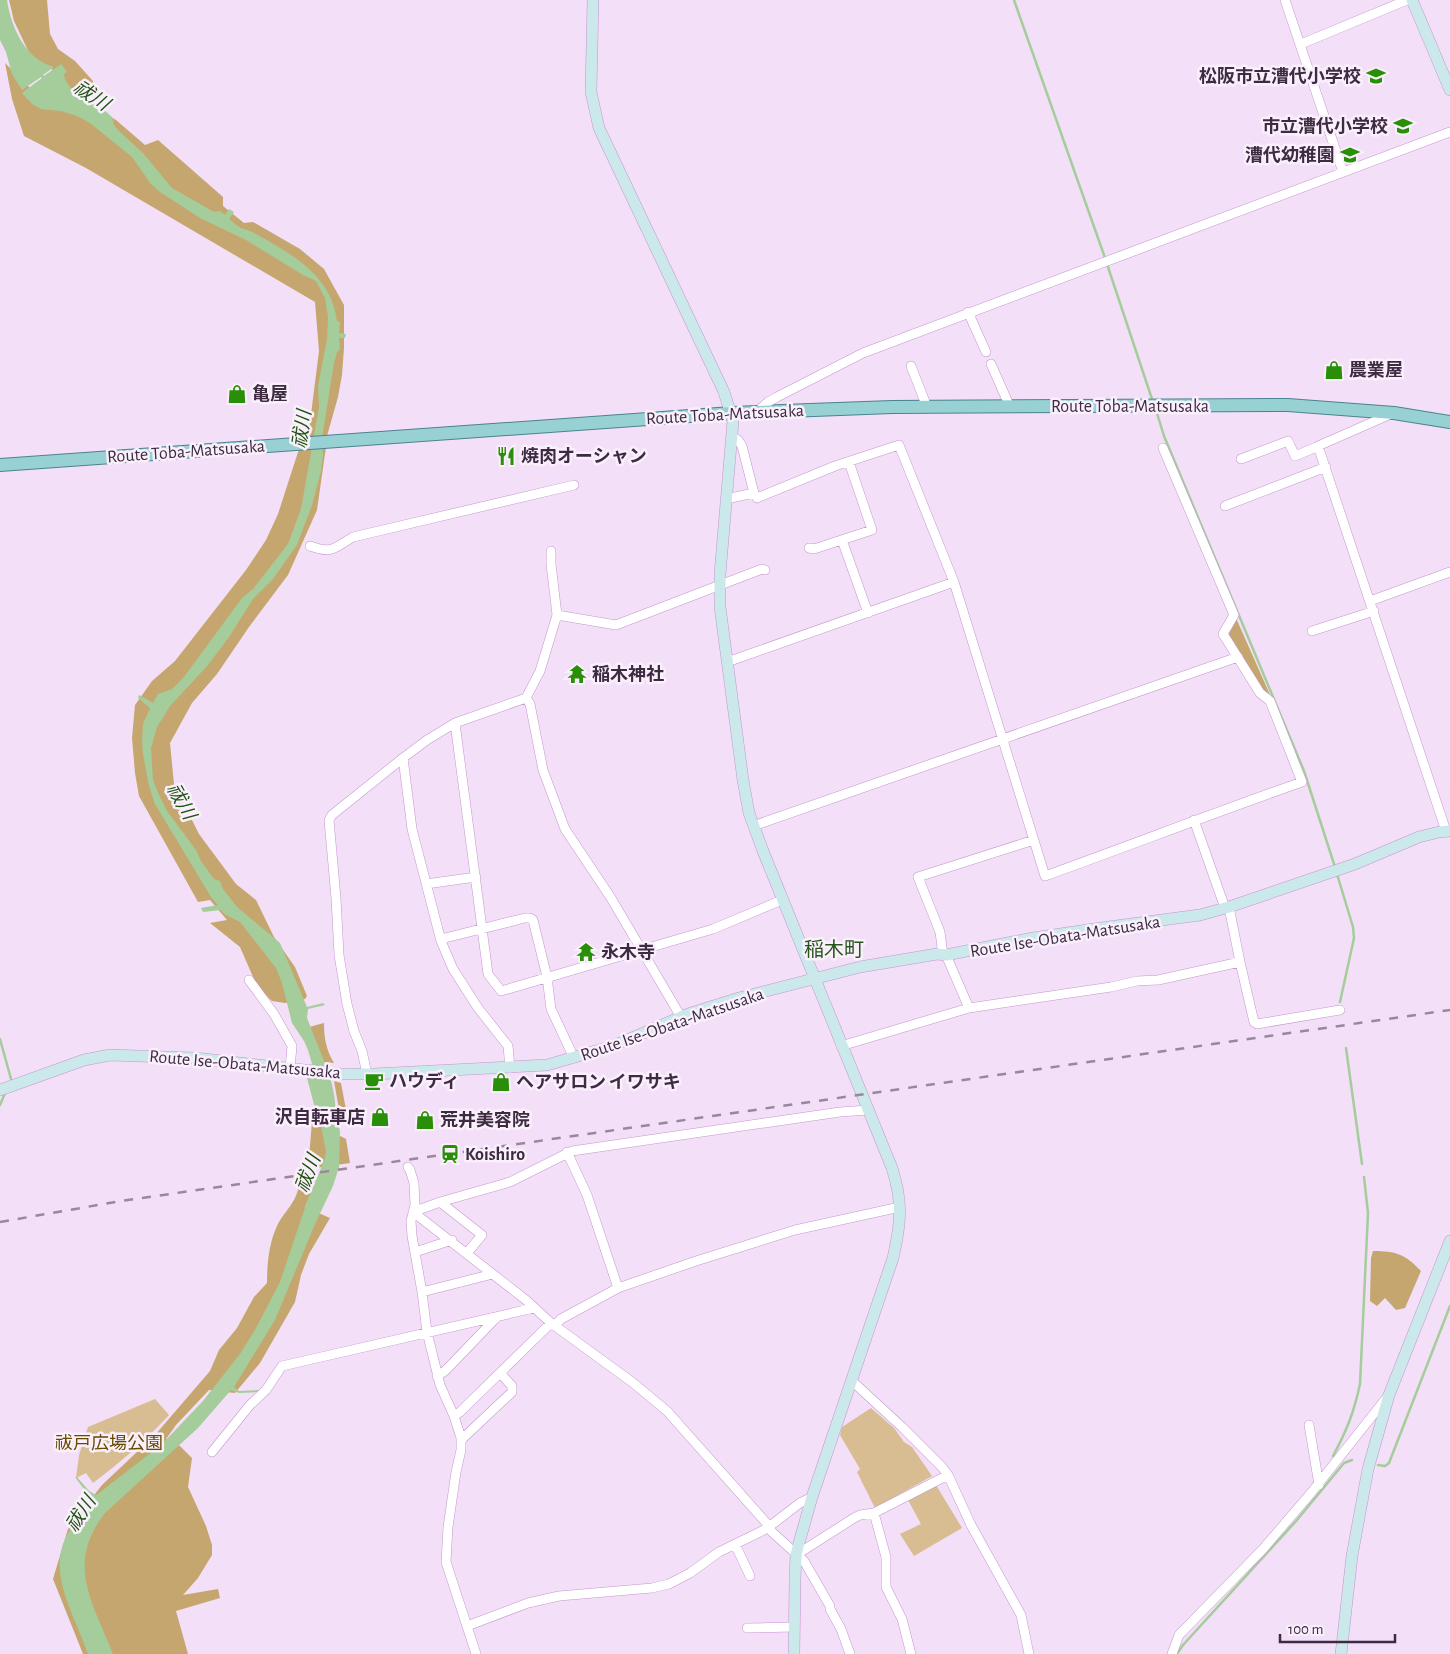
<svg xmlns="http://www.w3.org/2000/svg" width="1450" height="1654" viewBox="0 0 1450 1654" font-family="'Alegreya Sans','Noto Sans JP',sans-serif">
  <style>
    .green { fill: #d7bd91 }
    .forest { fill: #c6a66f }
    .water { fill: #a4cd9b }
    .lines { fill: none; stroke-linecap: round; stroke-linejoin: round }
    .stream { stroke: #a4cd9b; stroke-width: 2.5 }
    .street-casing { stroke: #c596cf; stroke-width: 10 }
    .secondary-casing { stroke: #c596cf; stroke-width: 12 }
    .primary-casing { stroke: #4b838f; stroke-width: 14 }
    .street { stroke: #fff; stroke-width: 9 }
    .secondary { stroke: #cbe8ea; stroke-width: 11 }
    .primary { stroke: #97d1d4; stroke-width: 12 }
    .rail { stroke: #9a879e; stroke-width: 2.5; stroke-dasharray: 9 9; stroke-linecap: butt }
    .labels { text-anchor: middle; stroke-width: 5; stroke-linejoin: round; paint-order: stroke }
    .poi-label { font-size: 18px; font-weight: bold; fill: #3e2b42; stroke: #faf0fc; text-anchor: start }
    .street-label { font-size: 18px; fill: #3e2b42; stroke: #faf0fc }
    .park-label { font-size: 18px; fill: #694900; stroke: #faf0fc }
    .water-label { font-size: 19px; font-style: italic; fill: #1e5311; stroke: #faf0fc }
    .quarter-label { font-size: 20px; fill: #27551d; stroke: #faf0fc }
  </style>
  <rect width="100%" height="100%" fill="#f3dff7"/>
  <path class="green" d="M155,1399l14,16c-24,26 -48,47 -76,68l-7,-10 -10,5 3,-23 9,-28z
    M871,1408l23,20 10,14 8,5 20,29 -57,32 -18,-36 3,-3 -20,-34 2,-8z
    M936,1485l26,43 -48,28 -14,-22 21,-10 -13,-24z"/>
  <path class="forest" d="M9,0h38l3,34 8,15 17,12 18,20 -5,23 28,16 29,25 13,-5 65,57v9l21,17 9,-1 47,27 24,20 20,36v43l-2,27 -4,22 -11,39 -19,2 11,-87 -4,-49 -229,-134 -62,-32 -12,-37 -7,-36 25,25 23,-18 -21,-11 -18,-38z
    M326,447l-9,63 -29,65 -39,52 -32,47 -25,29 -22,40 4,41 25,50 37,50 20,16 18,37 21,30 12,29 -2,3 -20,4 -13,-2 -15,-15 -17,-39 -30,-24 17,-3 -17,-20 -12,2 -59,-106 -4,-23 -3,-35 3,-33 17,-24 23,-20 71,-91 20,-30 12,-26 21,-65z
    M1236,618l35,79 -9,-5 -36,-57z
    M324,1023c0,14 2,27 10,40l-12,-1 -13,-35z
    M334,1081l7,2 6,32h-7z
    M313,1110l10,17 23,12 4,24 -42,6z
    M315,1184l-10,23 25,11 -21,36 -8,21 -6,27 -35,61 -25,30 -26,-3 -33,35 -10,14 14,7 12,12 -4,29 18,39 6,19v10l-14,23 -15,17 35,-6 2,9 -44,13 12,43h-105l-30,-75 15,-50 34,-44 53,-50 55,-64 9,-21 18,-22 17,-31 13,-14c0,-19 2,-40 10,-57 7,-15 19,-22 22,-41z
    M1373,1251c23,0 32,3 48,20l-16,37 -9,2 -11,-12 -8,8 -7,-5 1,-43z"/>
  <path class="water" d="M0,0h7c4,27 18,59 47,67l-11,8 1,1 17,-12 6,8 -3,2c2,18 25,24 36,33l6,-6 3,2 -5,7 8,7 2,8 5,6 24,22 29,35 42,24 6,-1 5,4 4,-6 5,3 -5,7c4,3 8,7 12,9 5,2 10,3 15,6 37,21 75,41 81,87l3,1 -1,11 7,1 -1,4h-6l1,11 -3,3 -3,11 -12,75 1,17 -2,16 -9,34 -15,40 -24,34 -20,20 -24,38 -21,28 -38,41 -13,21 -6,21 2,32 6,15 8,16 29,39 5,11 13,18 6,2 3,8 14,18 43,36 27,64 16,-4 2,2 -17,4 -1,9 23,58 4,18 3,26 3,11 -1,36 -6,19 -18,38 -40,96 -41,67 5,4 20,-1v2l-20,1 -8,-3 -33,38 -93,85c-40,51 -12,90 8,141h-25c-12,-37 -42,-80 -21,-119 7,-13 18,-23 25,-35l-17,-23h2l12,14 7,4 3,-2 63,-49 41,-43 37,-47 15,-24 25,-48 28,-83 16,-38 2,-9 -6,-32 -3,-4 -11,-42 6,-10 -4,-14 -4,-9 -12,-18 -10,-40 -6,-15 -36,-46 -16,-8 -3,-4 -18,2 -2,-4 17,-3 -7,-8 -56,-93 -6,-18 -6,-32 -1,-14 1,-16 7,-16 -12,-10 1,-3 14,8 5,-9 14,-5 12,-12 58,-79 11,-9 35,-45 13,-35 18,-102 -1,-21 9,-47 1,-22 -3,-19 -9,-17 -4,-2 -9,-4 -57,-35 -46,-22 -40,-26 -9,-8 -19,-27 -42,-34 -13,-7 -16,-5 -20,-2 -9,-5 -3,-4h-1l-6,-7 20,-15 -1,-1 -19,13 -10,-16 -6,-22 -6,-12z"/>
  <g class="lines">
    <path class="stream" d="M1014,0l90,255 49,147
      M1156,410l8,26 140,335 31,96
      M1337,874l16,53 1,11 -14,64
      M0,1039l11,40
      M1346,1048l16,116
      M0,1105l5,-12
      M1336,1457l-3,-1c14,-26 21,-44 27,-72l8,-171 -4,-36
      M1378,1465l7,1 4,-3 61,-157
      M1177,1654l6,-9 114,-125 47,-57 8,-3"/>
    <g class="street-casing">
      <path id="street" d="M1285,0l58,172
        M1301,44l106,-44
        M968,312l18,40
        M991,364l19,43
        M911,366l16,41
        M757,412l11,-10 9,-5 86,-44 587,-221
        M1391,414l-73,32 128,385
        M732,436l6,4 4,6 12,47 3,5 78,-32 64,-21 55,137 91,294c86,-31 171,-64 257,-94l-32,-81 -10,-8 -37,-59 11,-19 -71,-167
        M1241,459l47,-18 7,15 24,-10
        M726,499l28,-6
        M1225,506l101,-39
        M842,540l26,73
        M310,546c22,8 23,3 43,-9l221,-52
        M809,548l5,1 58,-19 -23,-68
        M1370,601l80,-29
        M557,615l59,10 146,-56 3,1
        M1312,631l62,-20
        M727,662l227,-80
        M526,698l4,6 13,66 22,59 46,69 70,119
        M455,723l33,251 13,17 212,-62 69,-29
        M403,758l9,71 29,112 12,28 25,39 30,38 2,22
        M1194,820l31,88
        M753,826l485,-169
        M426,884l50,-7
        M441,939l84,-21h5l3,2 14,57 4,32 23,49
        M943,955l-3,-23 -22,-55 116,-37
        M946,955l23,53
        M1240,962l14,60 3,2 83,-14
        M249,980l25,34 18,32 -2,22
        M841,1046l128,-38 142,-21 26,-6 21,-1 82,-18 -11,-55
        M367,1074l-5,-23 -8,-20 -7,-27 -8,-49 -3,-57 -7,-78 3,-5 71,-57 24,-18 28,-17 71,-25 14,-27 17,-56 -6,-51v-13
        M567,1152l20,43 31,93
        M408,1167l2,3 4,13 1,22 -4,16 1,15 10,56 5,40 13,53 14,31 7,22v12l-5,22 -8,55 -2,35 30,92
        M440,1202l42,33 -15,18
        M413,1212l113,88 25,23 81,59 35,29 102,115 3,6 32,29 26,45v3l11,20 9,25
        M413,1212l27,-10 70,-20 62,-31 268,-39 28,-2
        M415,1252l37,-12
        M422,1292l71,-18
        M554,1326l7,-7 57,-31 78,-27 99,-31 105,-23
        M437,1376l8,-5 52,-54
        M851,1380l51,47 40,40 6,8 23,50 50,90 8,39
        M454,1416l6,-4 91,-89
        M1309,1425l10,60
        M461,1440l51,-48v-6l-12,-13
        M212,1452l38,-47 16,-15 16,-24 252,-58
        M874,1513l12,44v30l16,32 9,35
        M735,1544l15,32
        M796,1555l58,-37 6,-3 14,-2 74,-38
        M467,1626l61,-23 31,-7 93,-8 17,-4 21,-11 29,-21 47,-23 34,-26 12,-6
        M747,1628l47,-1
        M1172,1654l7,-19 84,-86 48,-56 77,-97"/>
    </g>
    <g class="secondary-casing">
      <path id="secondary" d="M593,0l-2,92 8,36 125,264 9,29 -13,153v33l23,173 6,33 14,38 129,317c11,34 9,56 1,90l-81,239 -13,46 -3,12 -1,24 -1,75
        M1412,0l38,90
        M0,1090l84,-30 26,-5 85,3 146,16h33l173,-9 66,-19 75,-32 51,-16 121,-31 77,-13 9,1 87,-17 68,-10 99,-13 29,-8 126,-43 64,-27 20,-5 11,-1
        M1341,1654l11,-98 16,-87 21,-74 61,-154"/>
    </g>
    <g class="primary-casing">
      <path id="primary" d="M0,465l732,-52 160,-6 396,-2 106,8 56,9"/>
    </g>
    <use href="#street" class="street"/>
    <use href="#secondary" class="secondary"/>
    <use href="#primary" class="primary"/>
    <path class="rail" d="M0,1222l121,-21 1329,-191"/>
  </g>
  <defs>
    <g id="school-bare" transform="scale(1.5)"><path d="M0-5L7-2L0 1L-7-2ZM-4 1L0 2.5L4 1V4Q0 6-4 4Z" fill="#298e08" stroke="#faf0fc" stroke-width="2.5" paint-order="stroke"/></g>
    <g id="shop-bare" transform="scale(1.5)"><path d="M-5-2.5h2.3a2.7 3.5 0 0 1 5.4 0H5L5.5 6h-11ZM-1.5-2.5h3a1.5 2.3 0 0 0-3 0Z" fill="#298e08" stroke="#faf0fc" stroke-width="2.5" paint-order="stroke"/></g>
    <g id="restaurant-bare" transform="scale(1.5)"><path d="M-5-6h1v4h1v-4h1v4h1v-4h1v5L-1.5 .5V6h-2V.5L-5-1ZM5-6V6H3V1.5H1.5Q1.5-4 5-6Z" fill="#298e08" stroke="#faf0fc" stroke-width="2.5" paint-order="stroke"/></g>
    <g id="temple-bare" transform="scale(1.5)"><path d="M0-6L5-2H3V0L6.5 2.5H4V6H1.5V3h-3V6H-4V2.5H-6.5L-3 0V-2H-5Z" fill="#298e08" stroke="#faf0fc" stroke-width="2.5" paint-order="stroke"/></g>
    <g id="cafe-bare" transform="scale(1.5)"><path d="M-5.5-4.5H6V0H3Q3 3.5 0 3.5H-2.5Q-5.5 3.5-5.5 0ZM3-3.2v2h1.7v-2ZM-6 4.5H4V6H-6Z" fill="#298e08" stroke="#faf0fc" stroke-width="2.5" paint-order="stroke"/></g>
    <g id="station-bare" transform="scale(1.5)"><path d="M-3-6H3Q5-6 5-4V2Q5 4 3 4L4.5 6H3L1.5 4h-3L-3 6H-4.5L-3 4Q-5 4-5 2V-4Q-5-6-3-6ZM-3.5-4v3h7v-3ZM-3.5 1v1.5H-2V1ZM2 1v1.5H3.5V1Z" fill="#298e08" stroke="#faf0fc" stroke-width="2.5" paint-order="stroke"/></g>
  </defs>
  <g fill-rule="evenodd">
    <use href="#school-bare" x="1376" y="76"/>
    <use href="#school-bare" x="1403" y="126"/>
    <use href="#school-bare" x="1350" y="155"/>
    <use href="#shop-bare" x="1334" y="370"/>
    <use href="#shop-bare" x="237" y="394"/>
    <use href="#restaurant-bare" x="506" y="456"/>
    <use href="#temple-bare" x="577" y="674"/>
    <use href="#temple-bare" x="586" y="952"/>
    <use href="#cafe-bare" x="374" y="1081"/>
    <use href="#shop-bare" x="501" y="1082"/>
    <use href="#shop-bare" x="380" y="1117"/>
    <use href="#shop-bare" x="425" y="1120"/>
    <use href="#station-bare" x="450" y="1154"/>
  </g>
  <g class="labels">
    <g class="poi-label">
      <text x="1361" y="82" text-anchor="end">松阪市立漕代小学校</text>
      <text x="1388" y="132" text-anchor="end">市立漕代小学校</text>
      <text x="1335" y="161" text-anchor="end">漕代幼稚園</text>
      <text x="1349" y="376">農業屋</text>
      <text x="252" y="400">亀屋</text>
      <text x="521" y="462">焼肉オーシャン</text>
      <text x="592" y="680">稲木神社</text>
      <text x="601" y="958">永木寺</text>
      <text x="389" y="1087">ハウディ</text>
      <text x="516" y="1088">ヘアサロン イワサキ</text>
      <text x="365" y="1123" text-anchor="end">沢自転車店</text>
      <text x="440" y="1126">荒井美容院</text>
      <text x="465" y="1160">Koishiro</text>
    </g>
    <g class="street-label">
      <text x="1130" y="412">Route Toba-Matsusaka</text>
      <text transform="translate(725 414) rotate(-3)" y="6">Route Toba-Matsusaka</text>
      <text transform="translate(186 451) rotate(-4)" y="6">Route Toba-Matsusaka</text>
      <text transform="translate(1065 936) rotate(-9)" y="6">Route Ise-Obata-Matsusaka</text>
      <text transform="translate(672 1024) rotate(-19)" y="6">Route Ise-Obata-Matsusaka</text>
      <text transform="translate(245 1064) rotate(5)" y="6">Route Ise-Obata-Matsusaka</text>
    </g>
    <g class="park-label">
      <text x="109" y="1449">祓戸広場公園</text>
    </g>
    <g class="water-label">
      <text transform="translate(92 95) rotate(33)" y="7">祓川</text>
      <text transform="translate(301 429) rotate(-82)" y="7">祓川</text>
      <text transform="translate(182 801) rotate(60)" y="7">祓川</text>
      <text transform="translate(307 1173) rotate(-69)" y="7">祓川</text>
      <text transform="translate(80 1513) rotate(-57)" y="7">祓川</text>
    </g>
    <g class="quarter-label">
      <text x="834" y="956">稲木町</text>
    </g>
  </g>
  <path d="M1280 1634v8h115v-8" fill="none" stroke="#3e2b42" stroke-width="2.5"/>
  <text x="1288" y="1634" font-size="15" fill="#3e2b42" stroke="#faf0fc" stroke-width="4" paint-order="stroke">100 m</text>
</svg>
